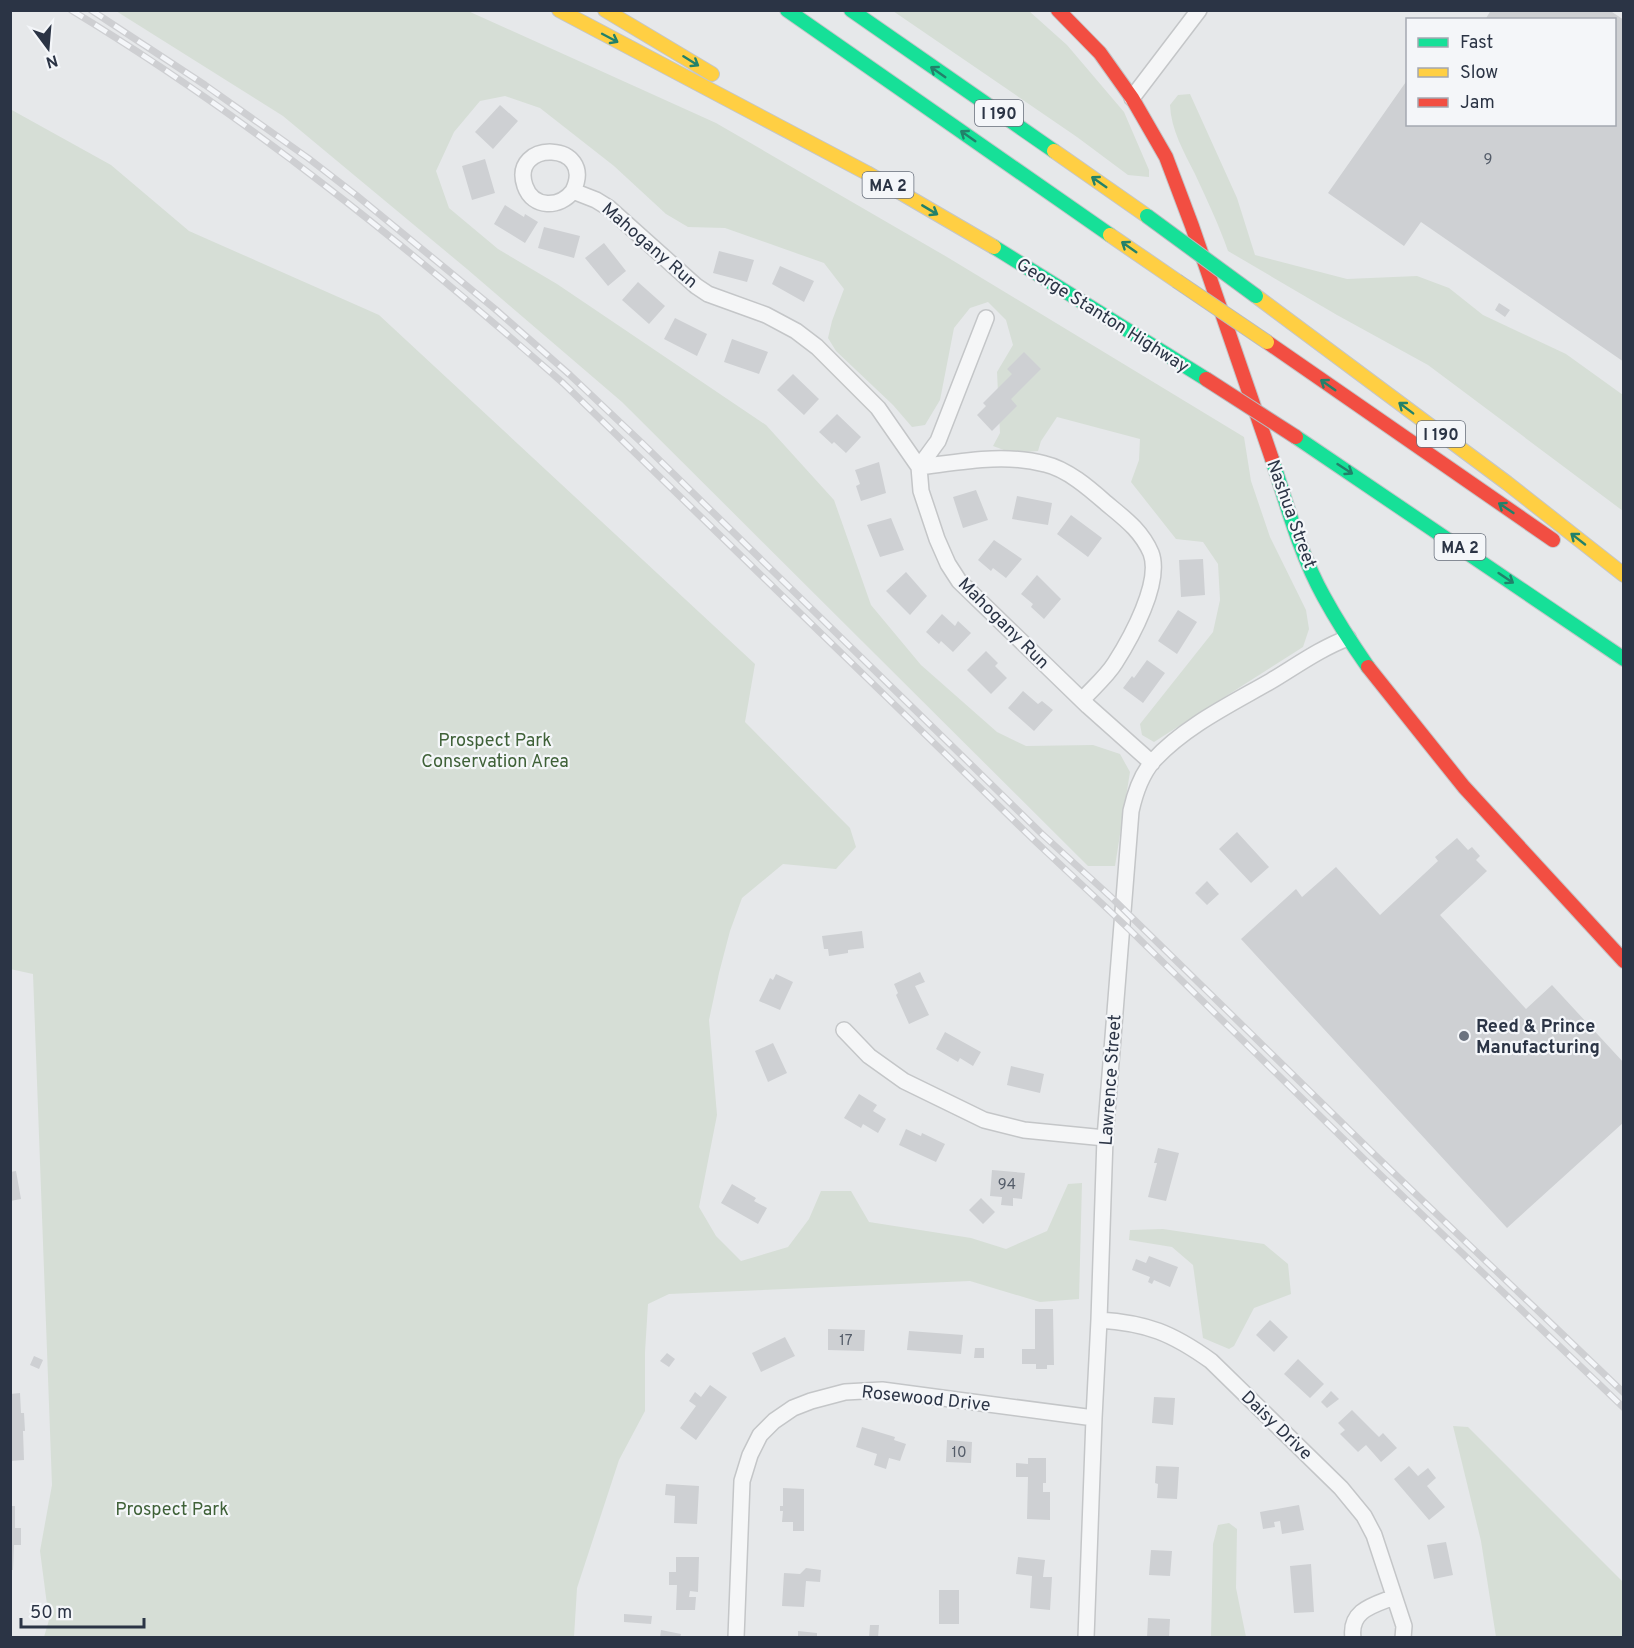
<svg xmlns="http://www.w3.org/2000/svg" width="1634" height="1648" viewBox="0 0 1634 1648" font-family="Overpass,sans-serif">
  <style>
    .green { fill: #d6ded6 }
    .building { fill: #ced0d3 }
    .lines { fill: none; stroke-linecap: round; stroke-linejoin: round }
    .street-casing { stroke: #c4c6c8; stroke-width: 18 }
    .fast-casing { stroke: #c4c6c8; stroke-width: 16 }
    .slow-casing { stroke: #c4c6c8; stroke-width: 16 }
    .jam-casing { stroke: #c4c6c8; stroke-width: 16 }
    .street { stroke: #f5f6f7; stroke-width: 15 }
    .fast { stroke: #16e098; stroke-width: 14 }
    .slow { stroke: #ffcf43; stroke-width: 14 }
    .jam { stroke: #f24e42; stroke-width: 14 }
    .rail-casing { stroke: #cecfd2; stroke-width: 7 }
    .rail { stroke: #f4f6f9; stroke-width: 4.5; stroke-dasharray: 14; stroke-linecap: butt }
    .fast-bridge-casing { stroke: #b8bbbf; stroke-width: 16; stroke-linecap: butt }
    .slow-bridge-casing { stroke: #b8bbbf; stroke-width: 16; stroke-linecap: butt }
    .jam-bridge-casing { stroke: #b8bbbf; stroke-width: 16; stroke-linecap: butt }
    .fast-bridge { stroke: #16e098; stroke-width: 14 }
    .slow-bridge { stroke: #ffcf43; stroke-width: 14 }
    .jam-bridge { stroke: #f24e42; stroke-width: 14 }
    .oneway { stroke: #22816a }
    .poi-dot { fill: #6c737f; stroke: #f4f6f9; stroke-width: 2 }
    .labels { text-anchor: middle; stroke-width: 4.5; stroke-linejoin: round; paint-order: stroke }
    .number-label { font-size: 15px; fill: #545c69 }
    .shield { fill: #f4f6f9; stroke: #676e7b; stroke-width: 1.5 }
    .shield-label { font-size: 16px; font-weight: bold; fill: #2b3445 }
    .street-label { font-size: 18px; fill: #2b3445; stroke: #f4f6f9 }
    .park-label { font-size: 18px; fill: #3f6138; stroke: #f4f6f9 }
    .poi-label { font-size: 18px; font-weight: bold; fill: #2b3445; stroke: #f4f6f9; text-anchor: start }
  </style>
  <rect width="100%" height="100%" fill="#e6e8ea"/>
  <path class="green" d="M116,11h352l248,112 231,134 297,180 7,44 19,56 36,73 3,19 -6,18 -149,95 -12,-7 -2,-11 73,-92 7,-32 -2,-36 -15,-22 -27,-3 -45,-57 8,-22 1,-21 -83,-22 -16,24 -3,10 -26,2 -19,-7 7,-13 -3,-61 16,-27 -7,-25 -18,-18 -18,6 -16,20 -14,72 -15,25 -13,2 -19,-22 -57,-54 -8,-13 4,-17 12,-32 -20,-26 -99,-35 -37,-1 -22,-13 -52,-48 -74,-58 -35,-12 -25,5 -26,31 -18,39 13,37 49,41 59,35 209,141 68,75 37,105 50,60 76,67 29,14 67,-1 27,9 10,18 -15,94h-27l-466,-464 -155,-133 -184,-153z
    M893,11h136l38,34 57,67 25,58v7l-21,-2 -51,-38z
    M1190,94l47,104 18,57 92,24 70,-3 32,12 34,27 83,39 57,41v116l-195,-146 -91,-50 -109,-64c-9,-26 -21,-51 -33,-77 -11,-22 -24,-44 -25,-69l8,-10z
    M10,109l101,56 78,66 190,84 376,349 -10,58 105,106 6,19 -20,22 -53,-5 -41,34 -12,33 -11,42 -10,47 8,95 -18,92 17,29 25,25 47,-14 21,-28 12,-28h30l18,31 102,16 35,11 41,-18 21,-47 14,-1 -3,116 -39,3 -70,-21 -301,13 -21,10 -3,48v59l-26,49 -42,128 -3,49h-530l5,-17 -9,-69 12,-66 -19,-511 -23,-5z
    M1163,1229l101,15 24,20 3,30 -37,14 -20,38 -5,3 -26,-11 -10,-73 -21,-18 -43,-7 1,-10z
    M1453,1426l15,1 155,155v55h-127l-15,-96z
    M1229,1523l8,6 -1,59 10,49h-35l2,-93 5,-19z"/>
  <path class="building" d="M1491,10h118l15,10v342l-203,-140 -17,24 -76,-53 80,-114v45h206v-104h-129z
    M500,105l18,16 -25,28 -18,-17z
    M485,159l10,34 -23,7 -10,-34z
    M505,205l19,12 1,-3 13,8 -13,21 -31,-19z
    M544,227l36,9 -6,22 -36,-10z
    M604,243l22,28 -18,15 -23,-28z
    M719,251l35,9 -7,22 -34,-9z
    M780,266l34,15 -10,21 -32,-18z
    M638,282l27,24 -16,18 -27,-24z
    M1499,303l11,7 -5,7 -10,-7z
    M675,318l32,16 -10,22 -33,-17z
    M732,339l36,13 -9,22 -35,-12z
    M1024,352l17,17 -30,30 6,7 -25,25 -15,-16 9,-9 -3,-3 29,-29 -5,-5z
    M793,374l26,25 -15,16 -27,-25z
    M837,414l24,23 -15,16 -12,-11 -2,2 -13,-12z
    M879,462l7,31 -25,8 -5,-15 4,-2 -5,-14z
    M976,490l12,30 -25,8 -10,-31z
    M1017,496l35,7 -4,22 -36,-6z
    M1071,515l31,23 -14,19 -31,-23z
    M891,518l13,32 -24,7 -13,-32z
    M994,540l28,19 -16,19 -13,-10 -2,3 -13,-11z
    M1203,559l2,36 -24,2 -2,-37z
    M906,572l21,24 -17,19 -24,-24z
    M1037,575l24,24 -17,20 -13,-12 2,-3 -12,-10z
    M1178,610l19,12 -20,32 -19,-13z
    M942,614l13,12 3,-5 13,12 -18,19 -12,-11 -2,3 -13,-12z
    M986,651l12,12 -3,3 12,12 -16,16 -24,-24z
    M1147,660l18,13 -22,30 -20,-15 9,-12 2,2z
    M1023,691l15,13 4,-3 11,9 -19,21 -26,-23z
    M1237,832l32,35 -18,16 -32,-34z
    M1457,838l11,12 4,-3 8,9 -4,4 11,11 -47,44 86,94 26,-24 72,78v59l-117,106 -266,-289 55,-50 6,8 34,-30 44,48 58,-54 -3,-4z
    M1207,881l12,13 -12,11 -12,-12z
    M862,931l2,17 -16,2v3l-19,3 -1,-7h-4l-2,-13z
    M920,972l5,10 -10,4 14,29 -20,9 -13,-29 2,-2 -4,-9z
    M776,974l17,8 -13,28 -21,-9 11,-23 3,2z
    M945,1032l36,20 -8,14 -13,-8 -2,4 -22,-13z
    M773,1043l14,30 -19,9 -13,-31z
    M1011,1066l33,8 -4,19 -33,-8z
    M859,1094l18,11 -4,6 13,8 -8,14 -15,-9 -2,4 -17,-10z
    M906,1129l15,7 1,-3 23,11 -9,18 -37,-17z
    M1158,1148l21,5 -13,48 -18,-4 9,-34h-3z
    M992,1170l33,3 -3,26 -9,-1v8l-12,-1 1,-8 -12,-1z
    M16,1171l5,28 -11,2v-29z
    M732,1184l24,14 -2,3 13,7 -9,16 -37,-21z
    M981,1198l14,14 -12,12 -14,-14z
    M1149,1256l29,11 -8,20 -16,-7 -2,4 -4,-2 2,-5 -18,-7 4,-11 10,4z
    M1035,1309h18l1,56h-7v4h-11v-5h-14v-15h13z
    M1270,1320l18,17 -14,15 -18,-17z
    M828,1329l37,1 -1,21 -36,-1z
    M909,1331l54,4 -2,19 -54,-4z
    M785,1337l10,19 -34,16 -9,-19z
    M975,1348h9v10h-10z
    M667,1353l8,6 -6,8 -9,-6z
    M34,1356l9,4 -4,9 -9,-4z
    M1298,1359l26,25 -14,14 -26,-24z
    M710,1385l17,12 -31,43 -16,-12 16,-22 -7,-5 6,-9 6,5z
    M1331,1391l8,8 -12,9 -6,-6z
    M20,1393l1,20h3l1,18h-2l1,29 -14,1v-67z
    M1154,1397l21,1 -2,27 -21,-2z
    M1352,1410l27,27 4,-4 14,15 -16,14 -15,-17 -8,7 -18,-18 5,-4 -7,-7z
    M862,1427l33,10 -1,3 12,4 -6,17 -11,-3 -3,11 -12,-4 3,-11 -21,-7z
    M947,1440l25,2 -1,21 -25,-1z
    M1028,1458h18v25h-3v9h7v28l-23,-1 1,-42h-12v-14l12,1z
    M1156,1466l23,1 -2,32 -20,-1 1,-14 -3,-1z
    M1409,1466l9,10 10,-8 8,10 -9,8 18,21 -16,13 -35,-41z
    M666,1484l33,2 -2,38 -23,-1 1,-27 -10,-1z
    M783,1488l21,1v42h-11v-9h-11l1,-11h-3v-5h3z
    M1299,1505l5,25 -22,4 -2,-13 -6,1 1,5 -12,2 -3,-17z
    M10,1506h5v22h6v17h-7l-1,25h-3z
    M1446,1542l7,33 -19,4 -7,-34z
    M1151,1550l21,1 -2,25 -21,-1z
    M676,1557h23l-1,35 -8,-1 -1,6h7l-1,13h-19l1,-25h-8v-13h7z
    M1018,1557l27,3 -2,17h9l-2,33 -20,-2 2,-32 -16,-2z
    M1311,1564l3,48 -20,1 -4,-47z
    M806,1568l15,2 -1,12 -14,-1 -2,26 -22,-1 2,-33 16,1z
    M939,1590h20v34h-20z
    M624,1614l28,2 -1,8 -27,-2z
    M1148,1618l22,1 -1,19h-22z
    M870,1625h9l-1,13h-9z
    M661,1630l20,4 -1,4h-20z
    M798,1631l19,2v5h-19z"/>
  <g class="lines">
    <g class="street-casing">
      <path id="street" d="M1132,98l67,-88
        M573,191c-13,17 -40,18 -48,-5 -16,-47 72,-45 48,5l23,9 13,8 87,78 12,8 58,21 30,16 21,16 61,61 41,59 2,24 16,48 11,25 11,17 129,125 64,57
        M919,467c41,-5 85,-14 126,-3 22,5 44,24 61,39 18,15 35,27 45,50 11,29 -20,85 -36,110 -8,13 -22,25 -33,37
        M919,467l19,-26 48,-123
        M844,1030l25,26 35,25 80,39 40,10 81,8
        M1099,1320c48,3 73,13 112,41l130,127 23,28 10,19 30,91 -1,12
        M736,1638l6,-157 8,-26 10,-20 14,-14 19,-13 18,-7 34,-9 37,-2 212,28
        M1086,1638l8,-220 5,-98 6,-182 26,-327c4,-18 10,-36 22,-50 32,-35 78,-57 118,-80 25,-15 50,-33 77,-43
        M1353,1638c-4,-28 21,-33 41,-41"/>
    </g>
    <g class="fast-casing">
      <path id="fast" d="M787,10l323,225
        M851,10l203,141
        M994,247l212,132
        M1296,437l328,222
        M1272,459c15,46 28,95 52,138 13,24 28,47 44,70"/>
    </g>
    <g class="slow-casing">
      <path id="slow" d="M559,10l308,163 127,74
        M605,10l107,64
        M1054,151l93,65
        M1110,235l67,46
        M1256,296l251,187 117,92"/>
    </g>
    <g class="jam-casing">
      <path id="jam" d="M1058,10l42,43 32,45 34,59 26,69 80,233
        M1267,342l286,198
        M1368,667l96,120 160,174"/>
    </g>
    <use href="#street" class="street"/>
    <use href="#fast" class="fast"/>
    <use href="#slow" class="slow"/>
    <use href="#jam" class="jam"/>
    <g class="rail-casing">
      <path id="rail" d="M71,10c177,107 337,237 492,373l472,458 95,89 238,233 256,245
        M91,10l114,75 103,73 48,37 139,114 75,66 72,68 400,391 68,62 265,259 249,238"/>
    </g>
    <use href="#rail" class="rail"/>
    <g class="fast-bridge-casing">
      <path id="fast-bridge" d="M1147,216l109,80"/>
    </g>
    <g class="slow-bridge-casing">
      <path id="slow-bridge" d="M1177,281l90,61"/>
    </g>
    <g class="jam-bridge-casing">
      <path id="jam-bridge" d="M1206,379l90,58"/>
    </g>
    <use href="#fast-bridge" class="fast-bridge"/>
    <use href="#slow-bridge" class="slow-bridge"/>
    <use href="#jam-bridge" class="jam-bridge"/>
  </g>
  <defs><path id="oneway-shaft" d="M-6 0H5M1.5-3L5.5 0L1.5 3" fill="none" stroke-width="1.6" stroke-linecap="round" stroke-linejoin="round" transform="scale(1.5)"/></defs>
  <g class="oneway">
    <use href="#oneway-shaft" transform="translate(610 38) rotate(28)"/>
    <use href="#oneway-shaft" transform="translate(691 61) rotate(32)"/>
    <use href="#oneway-shaft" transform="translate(938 72) rotate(-145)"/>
    <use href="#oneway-shaft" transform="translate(968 136) rotate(-145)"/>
    <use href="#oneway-shaft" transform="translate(1099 182) rotate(-145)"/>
    <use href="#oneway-shaft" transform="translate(930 210) rotate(31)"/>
    <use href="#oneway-shaft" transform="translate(1129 247) rotate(-145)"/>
    <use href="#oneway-shaft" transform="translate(1328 385) rotate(-145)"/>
    <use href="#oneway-shaft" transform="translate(1406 408) rotate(-143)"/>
    <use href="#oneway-shaft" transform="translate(1345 469) rotate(33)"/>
    <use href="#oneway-shaft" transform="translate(1506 508) rotate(-146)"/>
    <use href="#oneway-shaft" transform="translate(1578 539) rotate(-142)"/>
    <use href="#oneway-shaft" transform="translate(1506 578) rotate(34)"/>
  </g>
  <circle class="poi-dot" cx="1464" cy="1036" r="6"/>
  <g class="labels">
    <g class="number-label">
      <text x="1488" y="164">9</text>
      <text x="1007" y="1189">94</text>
      <text x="846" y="1345">17</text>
      <text x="959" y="1457">10</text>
    </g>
    <g class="shield">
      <rect x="975" y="100" width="48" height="26" rx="4.5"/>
      <rect x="862.5" y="172" width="51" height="26" rx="4.5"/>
      <rect x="1417" y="421" width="48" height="26" rx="4.5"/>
      <rect x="1434.5" y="534" width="51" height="26" rx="4.5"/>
    </g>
    <g class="shield-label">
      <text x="999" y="119">I 190</text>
      <text x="888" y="191">MA 2</text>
      <text x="1441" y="440">I 190</text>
      <text x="1460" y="553">MA 2</text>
    </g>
    <g class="street-label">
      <text transform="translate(650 245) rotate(41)" y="6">Mahogany Run</text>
      <text transform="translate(1103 315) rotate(32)" y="6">George Stanton Highway</text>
      <text transform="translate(1292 514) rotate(70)" y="6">Nashua Street</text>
      <text transform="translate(1004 623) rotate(45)" y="6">Mahogany Run</text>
      <text transform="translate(1110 1080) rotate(-86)" y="6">Lawrence Street</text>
      <text transform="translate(926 1398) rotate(6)" y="6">Rosewood Drive</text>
      <text transform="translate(1277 1425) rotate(44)" y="6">Daisy Drive</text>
    </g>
    <g class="park-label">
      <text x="495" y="746">Prospect Park<tspan x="495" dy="21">Conservation Area</tspan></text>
      <text x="172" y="1515">Prospect Park</text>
    </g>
    <g class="poi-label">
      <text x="1476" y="1032">Reed &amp; Prince<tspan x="1476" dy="21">Manufacturing</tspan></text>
    </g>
  </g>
  <rect width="1634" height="1648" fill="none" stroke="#2b3445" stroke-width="24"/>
  <rect x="1406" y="18" width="210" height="108" fill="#f4f6f9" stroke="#a4a8b1" stroke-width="1.5"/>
  <rect x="1418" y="38" width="30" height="9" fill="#16e098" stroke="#a4a8b1" stroke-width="1.5"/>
  <text x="1460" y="48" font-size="18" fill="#2b3445">Fast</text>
  <rect x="1418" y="68" width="30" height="9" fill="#ffcf43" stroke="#a4a8b1" stroke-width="1.5"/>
  <text x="1460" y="78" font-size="18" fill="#2b3445">Slow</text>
  <rect x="1418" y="98" width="30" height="9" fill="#f24e42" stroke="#a4a8b1" stroke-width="1.5"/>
  <text x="1460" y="108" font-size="18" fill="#2b3445">Jam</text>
  <g transform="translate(48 48) rotate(164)" stroke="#f4f6f9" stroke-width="4.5" paint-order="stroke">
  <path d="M0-4.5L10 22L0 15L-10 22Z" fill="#2b3445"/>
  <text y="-9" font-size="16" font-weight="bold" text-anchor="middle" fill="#2b3445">N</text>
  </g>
  <path d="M21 1618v9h123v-9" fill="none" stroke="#2b3445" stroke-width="3"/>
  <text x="30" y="1618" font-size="18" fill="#2b3445" stroke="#f4f6f9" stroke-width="4.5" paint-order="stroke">50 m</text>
</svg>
